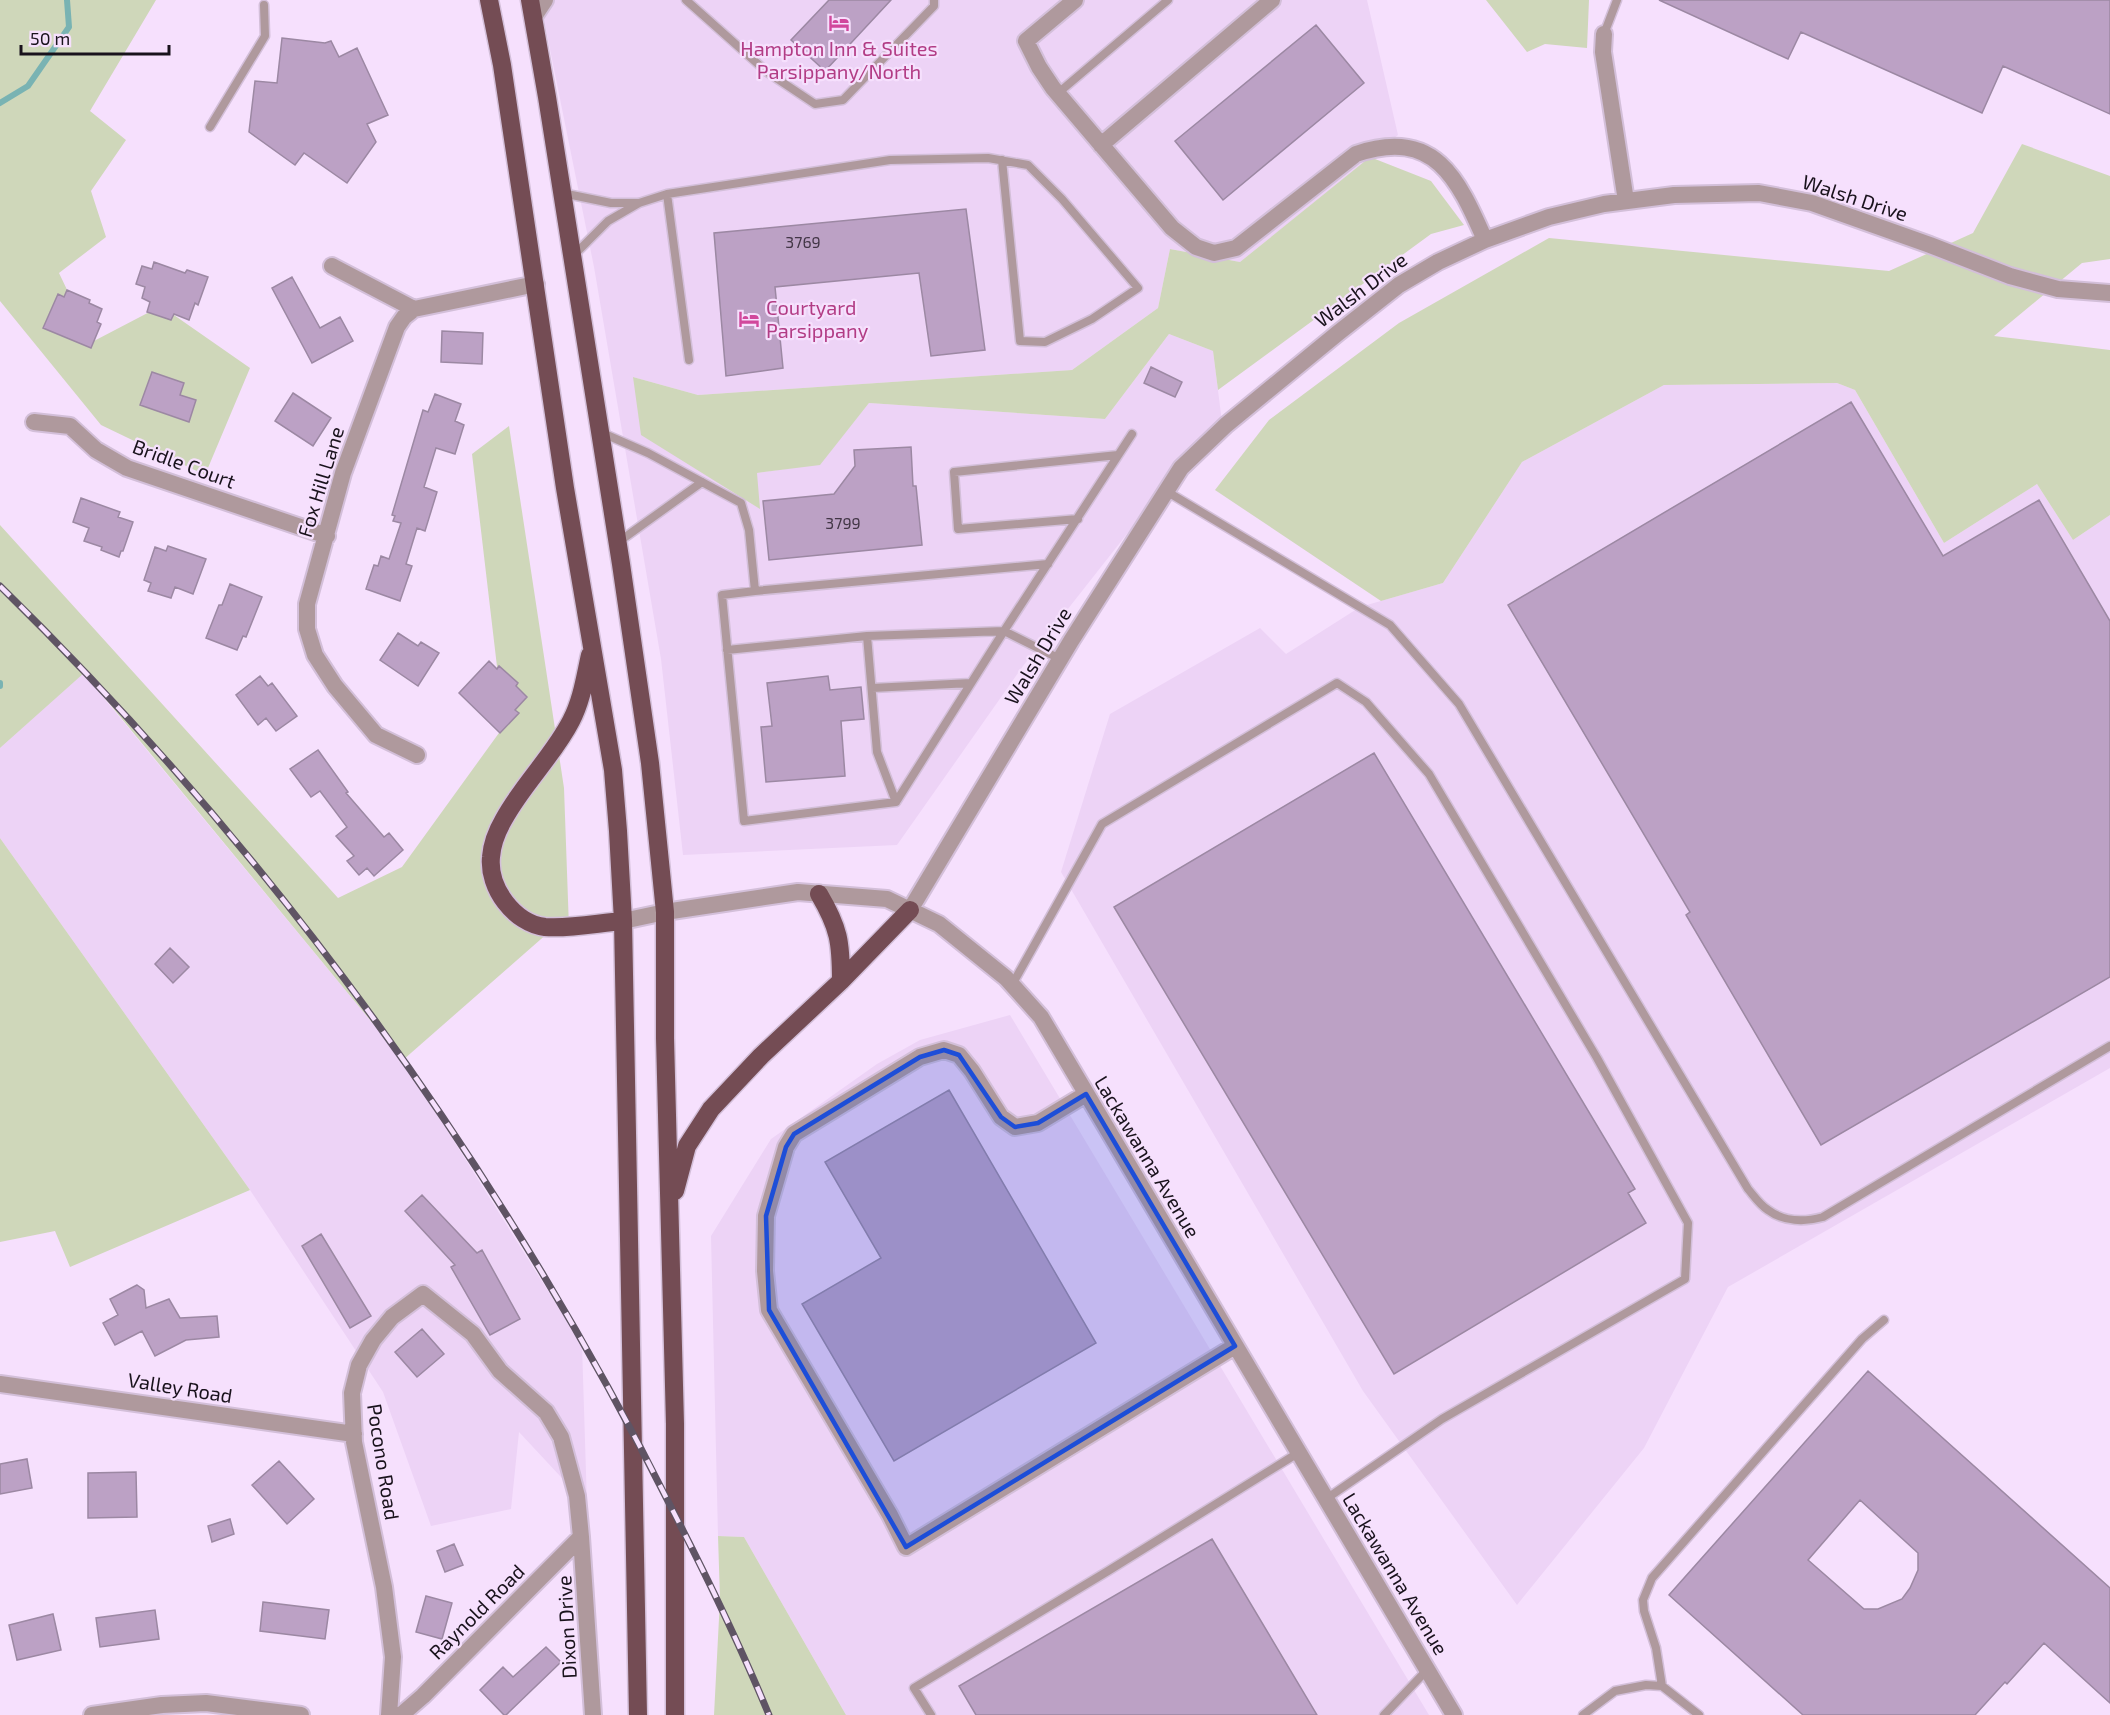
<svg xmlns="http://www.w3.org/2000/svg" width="2110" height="1715" viewBox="0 0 2110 1715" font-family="'Exo 2',sans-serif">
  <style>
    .built { fill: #edd3f6 }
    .green { fill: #cfd7ba }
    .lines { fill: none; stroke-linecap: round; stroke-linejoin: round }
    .stream { stroke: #79b3b3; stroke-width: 6 }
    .building { fill: #bca1c5; stroke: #9c88a3; stroke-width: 1.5; fill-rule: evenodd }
    .service-casing { stroke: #d3bfd9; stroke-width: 11 }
    .minor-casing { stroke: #d3bfd9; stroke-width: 20 }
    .trunk-casing { stroke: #d3bfd9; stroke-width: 21 }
    .service { stroke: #af999d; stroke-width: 8 }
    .minor { stroke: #af999d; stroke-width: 16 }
    .trunk { stroke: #744c54; stroke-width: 18 }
    .rail-casing { stroke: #5f5464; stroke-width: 7 }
    .rail { stroke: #f6e0fd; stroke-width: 4.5; stroke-dasharray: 14; stroke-linecap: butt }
    .marked { fill: #1d4ed8; fill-opacity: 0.2; stroke: #1d4ed8; stroke-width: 4.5; stroke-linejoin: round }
    .labels { text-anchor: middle; stroke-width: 4.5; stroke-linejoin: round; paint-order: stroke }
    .number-label { font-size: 16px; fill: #423646 }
    .hotel-label { font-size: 20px; fill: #b23c85; stroke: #f6e0fd }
    .street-label { font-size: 20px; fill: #19121c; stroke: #f6e0fd }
  </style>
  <rect width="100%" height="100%" fill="#f6e0fd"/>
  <path class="built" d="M540,0h827l31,135 -158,127 -70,-13 -12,59 -86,62 -374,25 -65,-18 126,131 -3,-35 64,-9 49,-61 236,16 64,-85 44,17 9,71 -77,89 -122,155 -126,179 -214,10 -22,-196 -67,-392z
    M1837,383l18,7 89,153 93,-59 36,56 37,-25v553l-382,219 -84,161 -127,157 -154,-214 -302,-519 49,-158 150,-86 26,26 74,-47 83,-24 79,-121 142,-77z
    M83,673l320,387 179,285 5,160 -68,-73 -8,77 -80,17 -48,-134 -133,-202 -250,-352v-90z
    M1010,1015l419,700h-583l-102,-178 -26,-1 -7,-300 60,-97 106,-75 43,-24z"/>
  <path class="green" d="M0,0h156l-66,111 36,29 -35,51 15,46 -47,36 33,69 69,-36 89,62 -45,107 -104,-50 -101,-124z
    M1486,0h103l-2,48 -42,-4 -18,8z
    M2022,144l88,32v83l-28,4 -88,73 116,14v165l-37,25 -36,-56 -93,59 -89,-153 -18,-7 -173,2 -142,77 -79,121 -62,18 -166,-111 54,-70 130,-97 150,-85 340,33 84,-38z
    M1370,157l61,24 33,44 -33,9 -213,156 -5,-39 -44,-17 -64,85 -236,-16 -49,62 -63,8 3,36 -119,-74 -8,-58 65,18 374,-25 86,-62 12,-59 70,13z
    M509,426l55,362 5,140 -12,-3 -154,135 -319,-387 -84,75v-223l338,373 64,-31 102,-141 -32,-272z
    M0,838l250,352 -180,77 -15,-36 -55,11z
    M718,1536l26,1 102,178h-132l6,-116z"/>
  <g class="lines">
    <path class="stream" d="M0,103l28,-17 41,-59 -2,-27
      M0,683v3"/>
  </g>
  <path class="building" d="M829,0h62l-66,71 -34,-31z
    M1659,0h451v114l-107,-48 -21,47 -181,-81 -13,27z
    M1316,25l48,58 -141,117 -48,-59z
    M282,38l43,5 6,-2 8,16 18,-9 31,67 -21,9 9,18 -29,41 -43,-30 -9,12 -46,-33 6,-51 22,2z
    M966,209l19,141 -54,6 -12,-83 -144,14 8,81 -57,8 -12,-143z
    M154,262l31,11 2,-3 21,7 -10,28 -3,-2 -6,17 -15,-6 -3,6 -24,-8 3,-10 -8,-4 3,-11 -9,-3 6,-18 10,3z
    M292,277l28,51 20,-11 13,24 -41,22 -40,-75z
    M67,290l23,10 -1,3 13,6 -5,13 4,2 -10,24 -48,-20 15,-34 6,3z
    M442,331l41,2 -1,31 -41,-2z
    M1151,367l31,15 -7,15 -31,-14z
    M152,372l32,11 -4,12 16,5 -7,22 -49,-17z
    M293,393l38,25 -18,28 -38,-25z
    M435,394l26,10 -6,17 9,4 -9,29 -19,-6 -12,39 13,5 -12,39 -8,-3 -11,36 6,2 -12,35 -34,-12 8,-24 4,1 3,-10 8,3 12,-36 -8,-2 2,-5 -3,-1 31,-105 5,2z
    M1851,402l92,154 96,-56 71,121v356l-289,168 -135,-230 4,-3 -182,-307z
    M911,447l2,39h3l6,59 -153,15 -6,-59 71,-7 21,-28 -1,-16z
    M81,498l39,14 -2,5 15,5 -10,29h-2l-2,6 -18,-7 1,-3 -18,-6 5,-13 -16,-6z
    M168,546l38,13 -13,35 -18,-7 -4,11 -23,-7 3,-8 -7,-3 11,-33 11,4z
    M230,584l32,13 -16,40 -3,-1 -6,14 -31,-12 13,-33h3z
    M398,633l20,13 3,-4 18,11 -21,33 -38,-26z
    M489,661l8,8 2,-3 19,17 -2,3 11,11 -12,13 4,3 -19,20 -41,-40z
    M260,676l8,10 4,-3 25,33 -21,15 -10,-13 -8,7 -22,-30z
    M828,676l2,14 31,-3 3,32 -23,2 4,55 -79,6 -5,-55 11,-1 -5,-43z
    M318,750l30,42 -2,1 38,44 5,-4 14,17 -29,26 -7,-8 -8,7 -12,-14 7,-5 -18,-20 11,-9 -27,-36 -9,6 -21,-28z
    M1374,753l261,436 -7,4 18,30 -252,151 -280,-467z
    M170,948l19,19 -16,16 -18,-19z
    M949,1090l147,253 -202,118 -92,-157 79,-46 -56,-96z
    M422,1195l55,58 5,-3 38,69 -30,16 -39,-68 4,-2 -50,-54z
    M321,1234l50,82 -21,12 -48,-82z
    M137,1285l7,5 2,18 23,-9 11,19 37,-2 2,21 -33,3 -31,16 -13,-25 -27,14 -12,-22 15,-8 -8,-16z
    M422,1329l22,25 -27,23 -22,-25z
    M1868,1371l242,217v115l-66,-60 -37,41 -2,-2 -30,33h-172l-134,-120zM1860,1500l58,53v17l-8,18 -8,11 -24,10h-14l-56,-49z
    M27,1459l5,29 -32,6v-30z
    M279,1461l35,38 -27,25 -35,-39z
    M136,1472l1,45 -49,1v-45z
    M230,1519l4,15 -22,8 -4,-16z
    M1212,1539l105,176h-341l-17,-29z
    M454,1544l9,21 -18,7 -8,-21z
    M426,1596l26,7 -10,36 -26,-7z
    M263,1602l66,8 -4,29 -65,-8z
    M155,1610l4,29 -59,8 -4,-29z
    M53,1614l8,36 -44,10 -8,-35z
    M546,1647l15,15 -55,53h-2l-24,-25 23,-23 10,10z"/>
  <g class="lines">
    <g class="service-casing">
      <path id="service" d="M686,0l81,72 48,32 28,-4 91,-94v-6
        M1604,34l13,-34
        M1057,94l111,-94
        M210,127l55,-91 -1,-31
        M562,193l49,10h27
        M667,194l22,166
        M573,256l35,-35 31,-18 28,-9 223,-34 98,-2 40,7 34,34 76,89 -46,31 -47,23 -25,-1 -18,-181
        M600,432l48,21 93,50 8,27 6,61 -33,4 22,226 152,-19 108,-171 56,28
        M1166,491l224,134 69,79 289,485c6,7 12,16 20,21 16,12 37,12 55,7l287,-171
        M1078,519l-120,10 -4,-57 164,-17
        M617,543l85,-61
        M755,591l293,-27
        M867,636l10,116 19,50
        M727,650l140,-14 137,-5 128,-197
        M872,688l99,-5
        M1012,985l90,-161 235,-141 29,19 63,72 168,284 91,165 -3,56 -243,140 -116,80
        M1662,1686l-6,-38 -12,-37 -1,-11 9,-22 210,-239 22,-19
        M931,1715l-17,-27 194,-117 190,-118
        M1384,1715l43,-45
        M1583,1715l32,-24 31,-6 16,1 37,29"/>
    </g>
    <g class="minor-casing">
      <path id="minor" d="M1075,0l-49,41 13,26 14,21 119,140 24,19 18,6 22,-5 120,-94c79,-27 102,25 129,86
        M533,18l12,-18
        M1604,34l-1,18 23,149
        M1101,145l171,-145
        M332,266l82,43
        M34,422l36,4 26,24 31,18 200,68
        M417,755l-41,-20 -41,-49 -20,-31 -8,-26v-25l36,-131 54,-146 7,-10 10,-8 122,-25
        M910,910l161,-269 110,-173 45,-43 112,-92 61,-48 39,-23 47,-22 64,-23 55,-13 70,-9 85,-2 53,10 118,42 80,31 48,13 52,4
        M623,921l42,-9 133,-20 89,7 52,25 67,54 35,39 413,698
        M1086,1094l-48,29 -23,4 -14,-10 -29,-46 -13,-16 -15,-5 -24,7 -126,77 -8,13 -20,69 -1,55 4,39 121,205 16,32 329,-201
        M0,1384l354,50
        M92,1715l70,-10 44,-2 95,12
        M389,1715l4,-58 -9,-70 -30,-145 -2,-49 7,-28 14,-25 19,-23 31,-23 50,40 27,37 46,41 15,25 16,59 4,41 12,178
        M401,1715l22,-19 158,-159"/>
    </g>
    <g class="trunk-casing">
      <path id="trunk" d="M489,0l13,65 63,423 48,282 5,61 5,90 15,794
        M530,0l17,97 74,467 29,199 15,149v126l10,386v291
        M590,655c-5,22 -8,45 -19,66 -18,35 -48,63 -67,98 -7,12 -12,24 -13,38 -3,31 23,66 54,70 25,2 53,-4 78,-6
        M819,894c20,34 22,48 22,87
        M675,1191l12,-45 24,-37 50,-53 80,-75 69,-71"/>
    </g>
    <use href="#service" class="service"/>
    <use href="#minor" class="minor"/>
    <use href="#trunk" class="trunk"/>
    <g class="rail-casing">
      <path id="rail" d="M0,586c274,268 500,580 672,923 35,68 68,136 97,206"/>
    </g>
    <use href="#rail" class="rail"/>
  </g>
  <path class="marked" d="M944,1050l15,5 42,62 14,10 23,-4 48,-29 149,252 -329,201 -137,-237 -3,-94 20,-69 8,-13 126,-77z"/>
  <defs>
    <g id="hotel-bare" transform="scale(1.62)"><path d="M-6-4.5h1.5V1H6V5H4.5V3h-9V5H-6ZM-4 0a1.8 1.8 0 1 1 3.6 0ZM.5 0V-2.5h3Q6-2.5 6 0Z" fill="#d1479c" stroke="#f6e0fd" stroke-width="2.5" paint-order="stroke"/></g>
  </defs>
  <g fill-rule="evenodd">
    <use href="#hotel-bare" x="839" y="23"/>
    <use href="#hotel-bare" x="749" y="319"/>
  </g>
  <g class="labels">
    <g class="number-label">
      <text x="803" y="248">3769</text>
      <text x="843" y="529">3799</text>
    </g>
    <g class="hotel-label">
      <text x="839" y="56">Hampton Inn &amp; Suites<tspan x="839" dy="23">Parsippany/North</tspan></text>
      <text x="766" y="315" text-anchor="start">Courtyard<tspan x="766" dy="23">Parsippany</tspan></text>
    </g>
    <g class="street-label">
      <text transform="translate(1855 198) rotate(18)" y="7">Walsh Drive</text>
      <text transform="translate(1361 290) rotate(-37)" y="7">Walsh Drive</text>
      <text transform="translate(184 464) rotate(20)" y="7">Bridle Court</text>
      <text transform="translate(321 482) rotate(-73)" y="7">Fox Hill Lane</text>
      <text transform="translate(1038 656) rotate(-59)" y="7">Walsh Drive</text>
      <text transform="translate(1147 1157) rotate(59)" y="7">Lackawanna Avenue</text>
      <text transform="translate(180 1388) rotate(9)" y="7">Valley Road</text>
      <text transform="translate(383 1462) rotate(81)" y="7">Pocono Road</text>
      <text transform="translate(1395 1574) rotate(59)" y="7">Lackawanna Avenue</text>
      <text transform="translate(477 1612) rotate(-45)" y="7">Raynold Road</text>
      <text transform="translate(567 1627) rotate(-93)" y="7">Dixon Drive</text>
    </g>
  </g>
  <path d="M21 45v9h148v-9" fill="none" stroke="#19121c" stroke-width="3"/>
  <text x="30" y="45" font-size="18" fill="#19121c" stroke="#f6e0fd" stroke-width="4.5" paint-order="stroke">50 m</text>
</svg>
